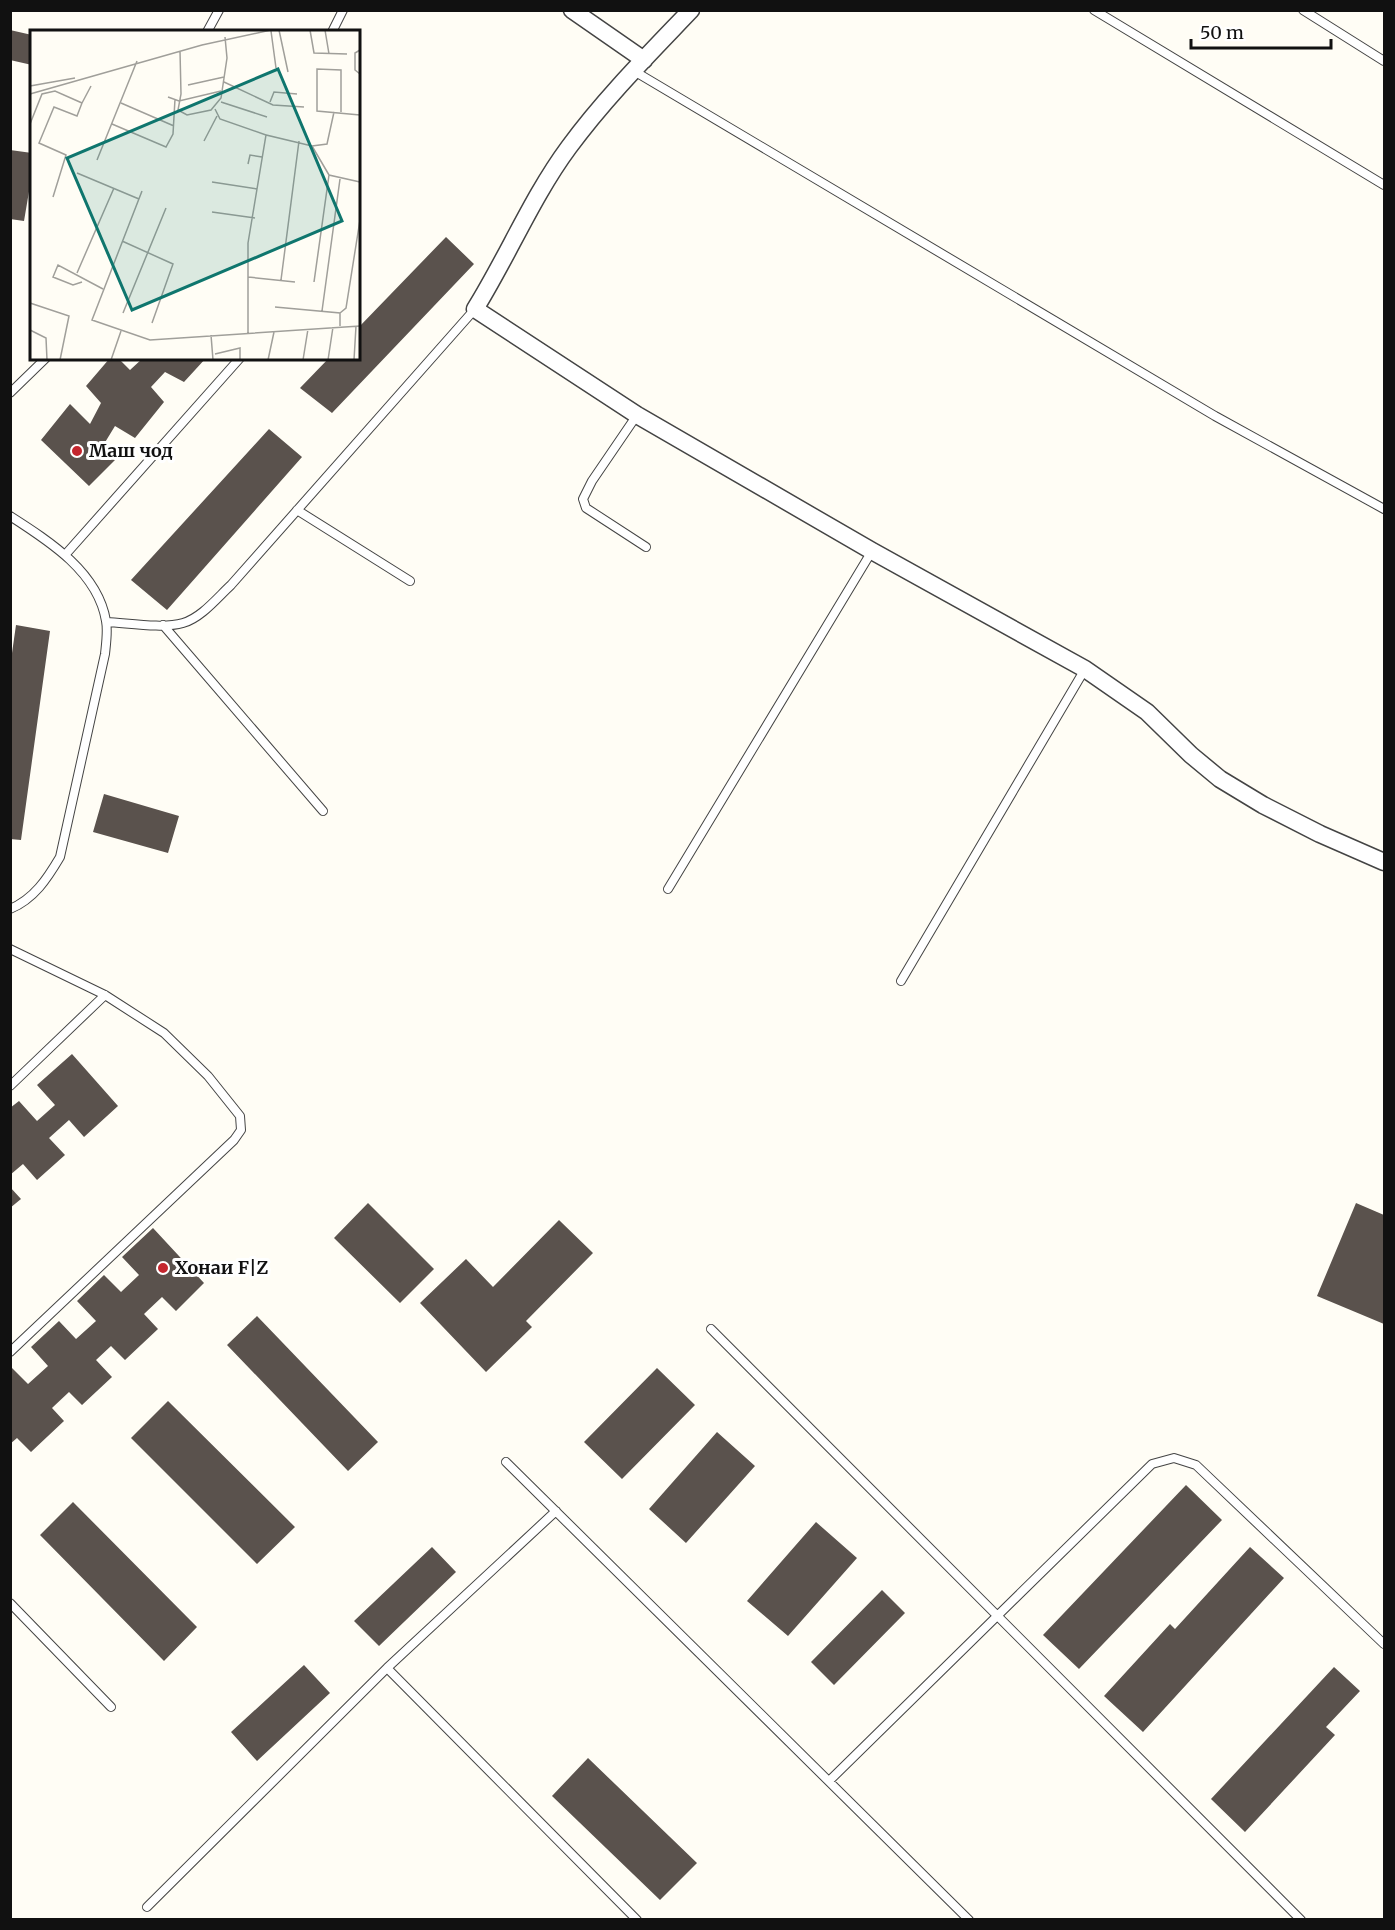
<svg xmlns="http://www.w3.org/2000/svg" width="1395" height="1930" viewBox="0 0 1395 1930" font-family="Merriweather,serif">
  <style>
    .building { fill: #5a524d }
    .lines { fill: none; stroke-linecap: round; stroke-linejoin: round }
    .service-casing { stroke: #444; stroke-width: 10 }
    .minor-casing { stroke: #444; stroke-width: 19 }
    .service { stroke: #fff; stroke-width: 8 }
    .minor { stroke: #fff; stroke-width: 16 }
    .poi-dot { fill: #c4262e; stroke: #fff; stroke-width: 2 }
    .labels { text-anchor: middle; stroke-width: 6; stroke-linejoin: round; paint-order: stroke }
    .poi-label { font-size: 18px; font-weight: bold; fill: #111; stroke: #fff; text-anchor: start }
    .inset-road { fill: none; stroke: #a09f9a; stroke-width: 1.5 }
    .view { fill: #0f766e; fill-opacity: 0.15; stroke: #0f766e; stroke-width: 3 }
    .inset-edge { fill: none; stroke: #111; stroke-width: 3 }
  </style>
  <rect width="100%" height="100%" fill="#fffdf5"/>
  <path class="building" d="M10,30l22,5v30l-22,-5z
    M10,150l22,3v21l-8,47 -14,-2z
    M446,237l28,27 -142,149 -32,-25 29,-30h29v-30z
    M110,358h8l12,12 13,-12h63l-22,24 -19,-10 -14,15 13,15 -29,36 -20,-12 -11,18 15,12 -30,30 -48,-46 29,-36 20,20 11,-21 -15,-17z
    M269,429l33,28 -135,153 -36,-30z
    M16,625l34,6 -29,209 -11,-1v-172z
    M104,794l75,22 -11,37 -75,-21z
    M72,1054l46,52 -34,31 -15,-17 -20,18 16,17 -28,25 -14,-16 -13,11v-67l9,-7 18,20 18,-16 -18,-20z
    M10,1187l11,12 -11,9z
    M368,1203l66,66 -34,34 -66,-65z
    M1356,1203l28,12v109l-67,-28z
    M559,1220l34,33 -67,68 6,6 -46,45 -66,-69 46,-44 27,28z
    M153,1228l51,55 -28,28 -14,-14 -18,17 14,15 -33,31 -14,-14 -15,14 16,17 -30,28 -13,-13 -17,16 12,13 -33,31 -14,-14 -7,6v-78l18,18 20,-18 -17,-19 28,-26 17,18 20,-18 -19,-20 27,-26 17,17 18,-17 -17,-18z
    M257,1316l121,126 -30,29 -121,-126z
    M657,1368l38,37 -73,74 -38,-37z
    M168,1401l127,126 -38,37 -126,-126z
    M717,1432l38,34 -69,77 -37,-34z
    M1186,1485l36,35 -143,149 -36,-34z
    M73,1502l124,125 -33,34 -124,-126z
    M816,1522l41,36 -69,78 -41,-35z
    M432,1547l24,25 -77,74 -25,-25z
    M1250,1547l34,31 -141,154 -39,-36 66,-72 5,5z
    M882,1590l23,23 -71,72 -23,-23z
    M304,1665l26,28 -73,68 -26,-29z
    M1334,1667l26,24 -34,36 9,8 -90,97 -34,-33z
    M588,1758l109,105 -37,37 -108,-104z"/>
  <g class="lines">
    <g class="service-casing">
      <path id="service" d="M1094,10l290,175
        M1303,10l81,51
        M207,32l12,-22
        M332,32l11,-22
        M634,71l581,345 169,93
        M10,393l36,-35
        M637,415l-45,66 -9,18 3,9 60,39
        M297,510l113,71
        M10,516c39,25 88,56 96,105 2,10 0,23 -1,33l-45,203c-13,22 -26,42 -50,52
        M65,555l175,-197
        M107,622c21,1 56,7 76,1 18,-5 34,-25 48,-38l244,-276
        M163,625l160,186
        M668,889l204,-338
        M10,949l95,46 59,38 44,43 32,40 1,14 -7,10 -224,212
        M901,981l184,-312
        M10,1086l95,-91
        M711,1329l590,591
        M506,1462l463,458
        M10,1603l101,104
        M387,1668l250,252
        M829,1781l323,-317 22,-6 22,7 188,179
        M147,1907l240,-239 169,-157"/>
    </g>
    <g class="minor-casing">
      <path id="minor" d="M572,10l72,50
        M691,10c-42,44 -86,88 -122,137 -37,50 -61,109 -94,162l162,106 235,136 213,118 62,43 44,43 29,24 43,26 57,29 64,28"/>
    </g>
    <use href="#service" class="service"/>
    <use href="#minor" class="minor"/>
  </g>
  <g class="poi-dot">
    <circle cx="77" cy="451" r="6"/>
    <circle cx="163" cy="1268" r="6"/>
  </g>
  <g class="labels">
    <g class="poi-label">
      <text x="89" y="457">Маш чод</text>
      <text x="175" y="1274">Хонаи F|Z</text>
    </g>
  </g>
  <g transform="translate(30 30)">
    <rect width="330" height="330" fill="#fffdf5"/>
    <path class="inset-road" d="M249,0l9,42M280,0l4,23 33,1M295,0l4,24M241,1l5,37M330,20l-5,3v17l5,4M150,21l1,43 -3,16 9,5 24,-5 10,-12 6,-40 -2,-21M194,52l49,23 31,2M158,55l36,-8M0,56l45,-8M0,64l172,-49 69,-15M138,67l11,4 42,-10M191,72l46,15M240,72l4,-10 23,2M52,73l9,-17M91,73l53,23M185,79l5,10 46,16M311,82v-42l-24,-1v42l43,4M0,94l12,-30 13,-3 27,12 -5,13 -23,-9 -15,36 27,12 -13,42M82,94l54,23 7,-13 2,-35M174,111l13,-25M282,116l17,29 31,7M67,130l40,-99M218,134l2,-9 12,2M47,143l62,26M182,152l45,7M112,161l-50,129 58,20 210,-14M182,182l43,6M92,211l51,23 -21,59M47,243l37,-85M218,247l47,5M251,250l18,-139M52,252l-9,3 -20,-8 5,-12 45,24M284,252l15,-107M0,273l39,13 -9,44M245,277l65,6v13M292,281l18,-132M93,283l43,-105M310,283l6,-5 14,-88M0,300l16,8 1,22M218,303v-90l18,-108 46,11 15,-2 7,-32M181,305l2,25M185,324l25,-6v12M81,330l10,-29M238,330l6,-28M273,330l5,-31M298,330l5,-33M324,330l2,-34"/>
    <path class="view" d="M248,39l64,152 -210,89 -65,-152z"/>
    <rect width="330" height="330" class="inset-edge"/>
  </g>
  <rect width="1395" height="1930" fill="none" stroke="#111111" stroke-width="24"/>
  <path d="M1191 39v9h140v-9" fill="none" stroke="#111111" stroke-width="3"/>
  <text x="1200" y="39" font-size="18" fill="#111111" stroke="#ffffff" stroke-width="4.5" paint-order="stroke">50 m</text>
</svg>
